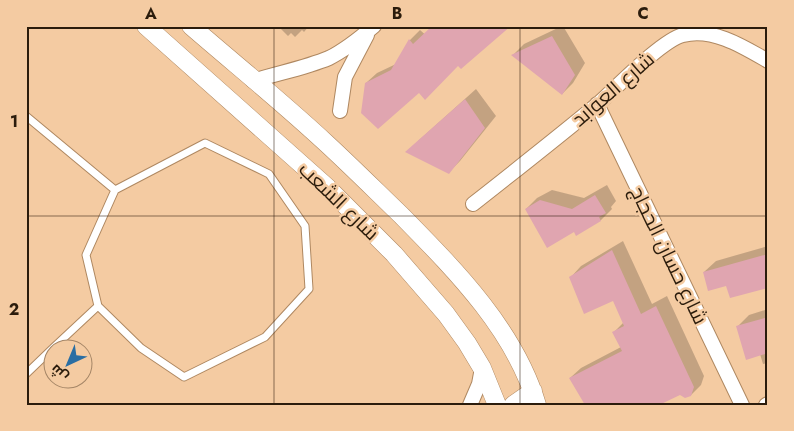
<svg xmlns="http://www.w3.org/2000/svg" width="794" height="431" viewBox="0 0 794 431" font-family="Jost,Cairo,sans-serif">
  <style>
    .shadow { fill: #0003 }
    .building { fill: #e0a5b0 }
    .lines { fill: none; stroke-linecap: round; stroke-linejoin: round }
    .service-casing { stroke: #af8861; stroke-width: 9 }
    .minor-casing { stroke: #af8861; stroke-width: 16 }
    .tertiary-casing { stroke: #af8861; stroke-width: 19 }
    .service { stroke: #fff; stroke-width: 7 }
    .minor { stroke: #fff; stroke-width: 14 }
    .tertiary { stroke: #fff; stroke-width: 18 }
    .grid { fill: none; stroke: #2b1c0c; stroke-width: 1; stroke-opacity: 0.55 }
    .labels { text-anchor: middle; stroke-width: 5; stroke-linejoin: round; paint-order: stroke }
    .street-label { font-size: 20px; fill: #2b1c0c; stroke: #f4cba2 }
    .neatline { fill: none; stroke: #2b1c0c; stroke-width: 2 }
    .grid-label { font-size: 16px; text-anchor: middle; font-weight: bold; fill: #2b1c0c }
  </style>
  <rect width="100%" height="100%" fill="#f4cba2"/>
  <path class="shadow" d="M278,26h31l-5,6 -2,-2 -7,7 -4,-4 -3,3z
    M562,26h1l22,37 -12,20 -11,11 -49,-39 11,-11z
    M420,30l38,34 -39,27 -53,-8 11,-10 19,-9 14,-24z
    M476,89l20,27 -36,45 -11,11 -31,-31z
    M607,185l9,16 -5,6 1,2 -11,11 -25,14 -2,-4 -48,-21 11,-11 15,-8 32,8z
    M623,241l29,63 15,-8 37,80 -3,9 -10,10 -121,-17 11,-10 40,-21 -7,-15 10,-10 -11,-23 -42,-22 10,-11z
    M768,246v41l-41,-3 -23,-12 12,-11z
    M768,309v54l-5,1 -3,-10 -22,-28 11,-11z"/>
  <path class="building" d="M432,26h79l-50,43 -3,-3 -33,34 -6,-7 -41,36 -17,-16 4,-30 26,-13 18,-31 4,5z
    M552,36l23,39 -13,20 -51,-40z
    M465,99l20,29 -36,46 -44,-22z
    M595,195l11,18 -7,4 2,4 -25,15 -2,-4 -27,16 -22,-39 15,-9 32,9z
    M612,250l29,64 15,-8 38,81 -3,9 -6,2 -5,-3 -21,10h-74l-16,-27 53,-27 -10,-19 12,-6 -11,-25 -29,13 -15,-37z
    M768,254v34l-38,10 -4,-12 -18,5 -5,-19z
    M768,317v36l-22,7 -10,-34z"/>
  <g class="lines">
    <g class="service-casing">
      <path id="service" d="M26,116l89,74
        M205,143l64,31 36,52 4,63 -44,48 -81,40 -43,-29 -43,-42 -12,-51 29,-65z
        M53,348l45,-42
        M26,374l26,-25"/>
    </g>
    <g class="minor-casing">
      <path id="minor" d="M253,81c25,-8 52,-13 76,-23 16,-8 31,-20 45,-32
        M597,104l145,301
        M340,111l5,-34 22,-42
        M473,204c42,-33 84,-66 125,-100 18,-16 64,-64 85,-69 29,-8 61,12 85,26
        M470,405l9,-21 3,-16
        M766,405l2,-1"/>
    </g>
    <g class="tertiary-casing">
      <path id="tertiary" d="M146,26l182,162 66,66 52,60 21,29 15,25 15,37
        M191,26c45,39 91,76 135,117 26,24 51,49 76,73 53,54 113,114 135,189
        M513,405l20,-14"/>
    </g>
    <use href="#service" class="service"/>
    <use href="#minor" class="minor"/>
    <use href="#tertiary" class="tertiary"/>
  </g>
  <path class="grid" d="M274,26v379M520,26v379M26,216h742"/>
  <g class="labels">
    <g class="street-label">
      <text transform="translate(613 89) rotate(-41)" y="7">شارع العوابد</text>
      <text transform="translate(339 201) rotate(44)" y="7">شارع الشعب</text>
      <text transform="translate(669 255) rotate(64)" y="7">شارع حسان الحجاج</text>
    </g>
  </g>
  <rect width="794" height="431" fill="none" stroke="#f4cba2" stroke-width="55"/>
  <g transform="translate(68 364) rotate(224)"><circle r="24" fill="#f4cba2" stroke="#a48566"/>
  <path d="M0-4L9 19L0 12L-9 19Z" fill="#2a6ea3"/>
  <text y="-8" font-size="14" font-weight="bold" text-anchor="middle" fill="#2b1c0c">ش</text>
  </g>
  <rect x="28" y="28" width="738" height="376" class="neatline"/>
  <g class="grid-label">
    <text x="151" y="19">A</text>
    <text x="397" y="19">B</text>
    <text x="643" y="19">C</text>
    <text x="14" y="127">1</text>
    <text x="14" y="315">2</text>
  </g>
</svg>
